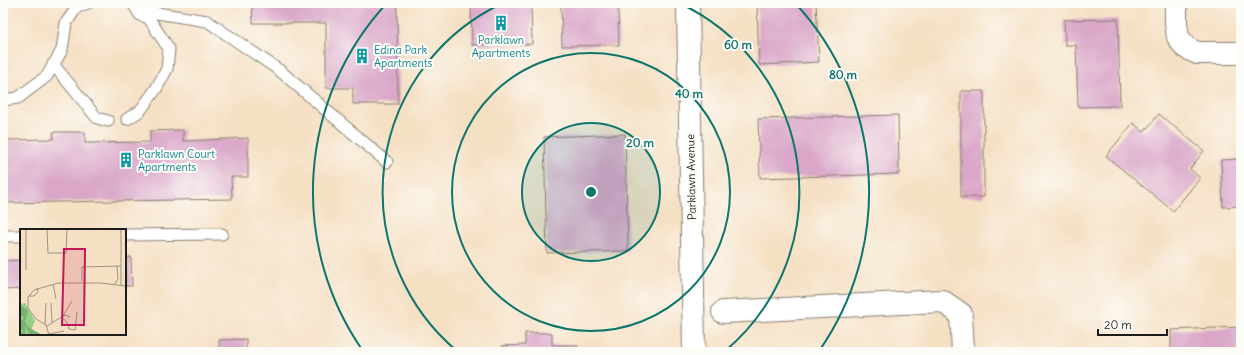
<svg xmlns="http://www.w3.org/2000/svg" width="1244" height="355" viewBox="0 0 1244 355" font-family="Delius,sans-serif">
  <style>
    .building { fill: #daa7c9 }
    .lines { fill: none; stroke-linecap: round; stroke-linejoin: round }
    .service-casing { stroke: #887e70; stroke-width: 13 }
    .minor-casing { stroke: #887e70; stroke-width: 24 }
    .tertiary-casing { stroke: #887e70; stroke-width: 24 }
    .service { stroke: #fff; stroke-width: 11 }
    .minor { stroke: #fff; stroke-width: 22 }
    .tertiary { stroke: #fff; stroke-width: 22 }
    .ring { fill: none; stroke: #0f766e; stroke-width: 2 }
    .labels { text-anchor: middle; stroke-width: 4; stroke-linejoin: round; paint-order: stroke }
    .culture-label { font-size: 11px; fill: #0d838f; stroke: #fdfcf7; text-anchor: start }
    .street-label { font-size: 11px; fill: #1c1c1c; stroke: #fdfcf7 }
    .inset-road { fill: none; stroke: #9e9281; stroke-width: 1 }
    .view { fill: #c2185b; fill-opacity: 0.15; stroke: #c2185b; stroke-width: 2 }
    .inset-edge { fill: none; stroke: #1c1c1c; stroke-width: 2 }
    .centre { fill: #0f766e; stroke: #fdfcf7; stroke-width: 2 }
    .ring-label { font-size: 12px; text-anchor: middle; font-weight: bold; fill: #0f766e; stroke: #fdfcf7; stroke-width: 4; stroke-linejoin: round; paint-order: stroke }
  </style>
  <rect width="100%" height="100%" fill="#fdfcf7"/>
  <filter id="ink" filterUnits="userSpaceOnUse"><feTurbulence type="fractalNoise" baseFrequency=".025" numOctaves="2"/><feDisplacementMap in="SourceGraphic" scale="8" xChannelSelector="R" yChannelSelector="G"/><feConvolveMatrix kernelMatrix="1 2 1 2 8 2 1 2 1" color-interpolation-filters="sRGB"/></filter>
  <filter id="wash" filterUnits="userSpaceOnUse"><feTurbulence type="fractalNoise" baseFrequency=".012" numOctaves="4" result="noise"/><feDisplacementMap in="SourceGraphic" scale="16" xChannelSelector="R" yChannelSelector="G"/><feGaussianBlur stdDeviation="0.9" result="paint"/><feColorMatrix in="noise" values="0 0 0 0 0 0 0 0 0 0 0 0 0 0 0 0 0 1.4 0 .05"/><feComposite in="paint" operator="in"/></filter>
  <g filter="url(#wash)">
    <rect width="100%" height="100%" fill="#f5e0c4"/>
    <g id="blocks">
      <path class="building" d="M252,3h145l1,101h-45v-16h-27v-65h-73z
        M471,3h60l1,41 -60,1z
        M561,3h57l1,42 -57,1z
        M757,3h59l3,59 -60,3z
        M1118,19l2,87 -42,1 -2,-62h-11l-1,-25z
        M961,91h23v106h-23z
        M1159,114l45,37 -14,18 10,9 -27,33 -67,-55 27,-33 11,9z
        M898,115l1,59 -139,4 -2,-59z
        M183,130v11l65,-3v39h-17l1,22 -229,4v-63l51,-1 -1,-7h32v11l65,-1v-11z
        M625,134l3,117 -81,2 -3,-116z
        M1241,159v47l-18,1 -2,-47z
        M131,257l1,29h-7v-28z
        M21,260v29l-18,1v-29z
        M1241,327v25h-70v-22z
        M525,333h27v12h25v7h-75v-6l23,-1z
        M246,339v13h-27v-12z"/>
    </g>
  </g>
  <g filter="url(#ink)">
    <use href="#blocks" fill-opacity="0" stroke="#887e70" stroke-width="1"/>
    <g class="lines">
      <g class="service-casing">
        <path id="service" d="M144,11l63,10 72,49 108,92
          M53,64l44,54 11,3
          M3,100l15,-2 29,-22 15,-26 4,-27 11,-16 11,-4
          M127,119l13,-8 16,-22 11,-20 2,-20 -25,-38
          M125,235l97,-1
          M3,236h18"/>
      </g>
      <g class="minor-casing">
        <path id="minor" d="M139,3l5,8
          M1176,3v21l2,13 7,10 12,6h44
          M723,312l219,-11 19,13 2,38"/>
      </g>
      <g class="tertiary-casing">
        <path id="tertiary" d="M688,3l6,349"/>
      </g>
      <use href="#service" class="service"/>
      <use href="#minor" class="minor"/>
      <use href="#tertiary" class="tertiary"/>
    </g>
  </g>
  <circle cx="591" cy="192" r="69" fill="#0f766e" fill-opacity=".12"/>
  <g class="ring">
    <circle cx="591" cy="192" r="69"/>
    <circle cx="591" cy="192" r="139"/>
    <path d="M457 351A208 208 0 0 1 503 3M679 3A208 208 0 0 1 725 351"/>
    <path d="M363 351A278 278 0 0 1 386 4M796 4A278 278 0 0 1 819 351"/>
  </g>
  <defs>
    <g id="building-bare" transform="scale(1.2)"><path d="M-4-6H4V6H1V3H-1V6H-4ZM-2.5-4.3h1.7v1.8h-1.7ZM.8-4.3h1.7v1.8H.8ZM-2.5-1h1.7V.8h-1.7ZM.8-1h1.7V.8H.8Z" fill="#0f9aa8" stroke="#fdfcf7" stroke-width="2.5" paint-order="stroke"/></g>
  </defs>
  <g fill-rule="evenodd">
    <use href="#building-bare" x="501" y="23"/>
    <use href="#building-bare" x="362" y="56"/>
    <use href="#building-bare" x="126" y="160"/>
  </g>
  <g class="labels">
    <g class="culture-label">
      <text x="501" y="44" text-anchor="middle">Parklawn<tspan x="501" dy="13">Apartments</tspan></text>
      <text x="374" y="54">Edina Park<tspan x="374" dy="13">Apartments</tspan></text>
      <text x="138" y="158">Parklawn Court<tspan x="138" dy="13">Apartments</tspan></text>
    </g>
    <g class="street-label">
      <text transform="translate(691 177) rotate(-91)" y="4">Parklawn Avenue</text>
    </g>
  </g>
  <g transform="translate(20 229)">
    <rect width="106" height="106" fill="#f5e0c4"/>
    <path d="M5,74l10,18 -5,11 1,3h-11v-31z" fill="#94ce82"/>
    <path d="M0,77l8,4 -3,12 3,5 14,8h-12l-5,-10v9l-3,1 1,-5 -3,-2v-13l1,6 3,-3 -4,-5z" fill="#77b170"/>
    <path class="inset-road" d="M6,0v41M27,0l1,24h18l1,-24M62,52v-14l39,-1M33,55l3,15M95,55l3,-5 -1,-13M101,57v-57M9,67h5l4,-4 -1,-4M31,74l1,20M43,87l9,-15M42,88l6,7 1,5 6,1 2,-18M25,95l1,-21M27,97l18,-11 5,2M29,105l15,-3M29,106l-3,-10 -10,-6 -8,-11v-11l6,-7 24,-7h42l26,3"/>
    <path class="view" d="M44,20h21l-1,76h-22z"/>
    <rect width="106" height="106" class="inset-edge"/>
  </g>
  <circle cx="591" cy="192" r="6" class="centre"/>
  <g class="ring-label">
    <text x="738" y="49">60 m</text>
    <text x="843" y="79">80 m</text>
    <text x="689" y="98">40 m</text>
    <text x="640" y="147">20 m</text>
  </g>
  <rect width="1244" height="355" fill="none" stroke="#fdfcf7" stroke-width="16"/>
  <path d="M1098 329v6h69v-6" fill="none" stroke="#1c1c1c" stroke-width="2"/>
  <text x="1104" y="329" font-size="12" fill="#1c1c1c" stroke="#fdfcf7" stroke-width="3" paint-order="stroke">20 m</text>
</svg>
